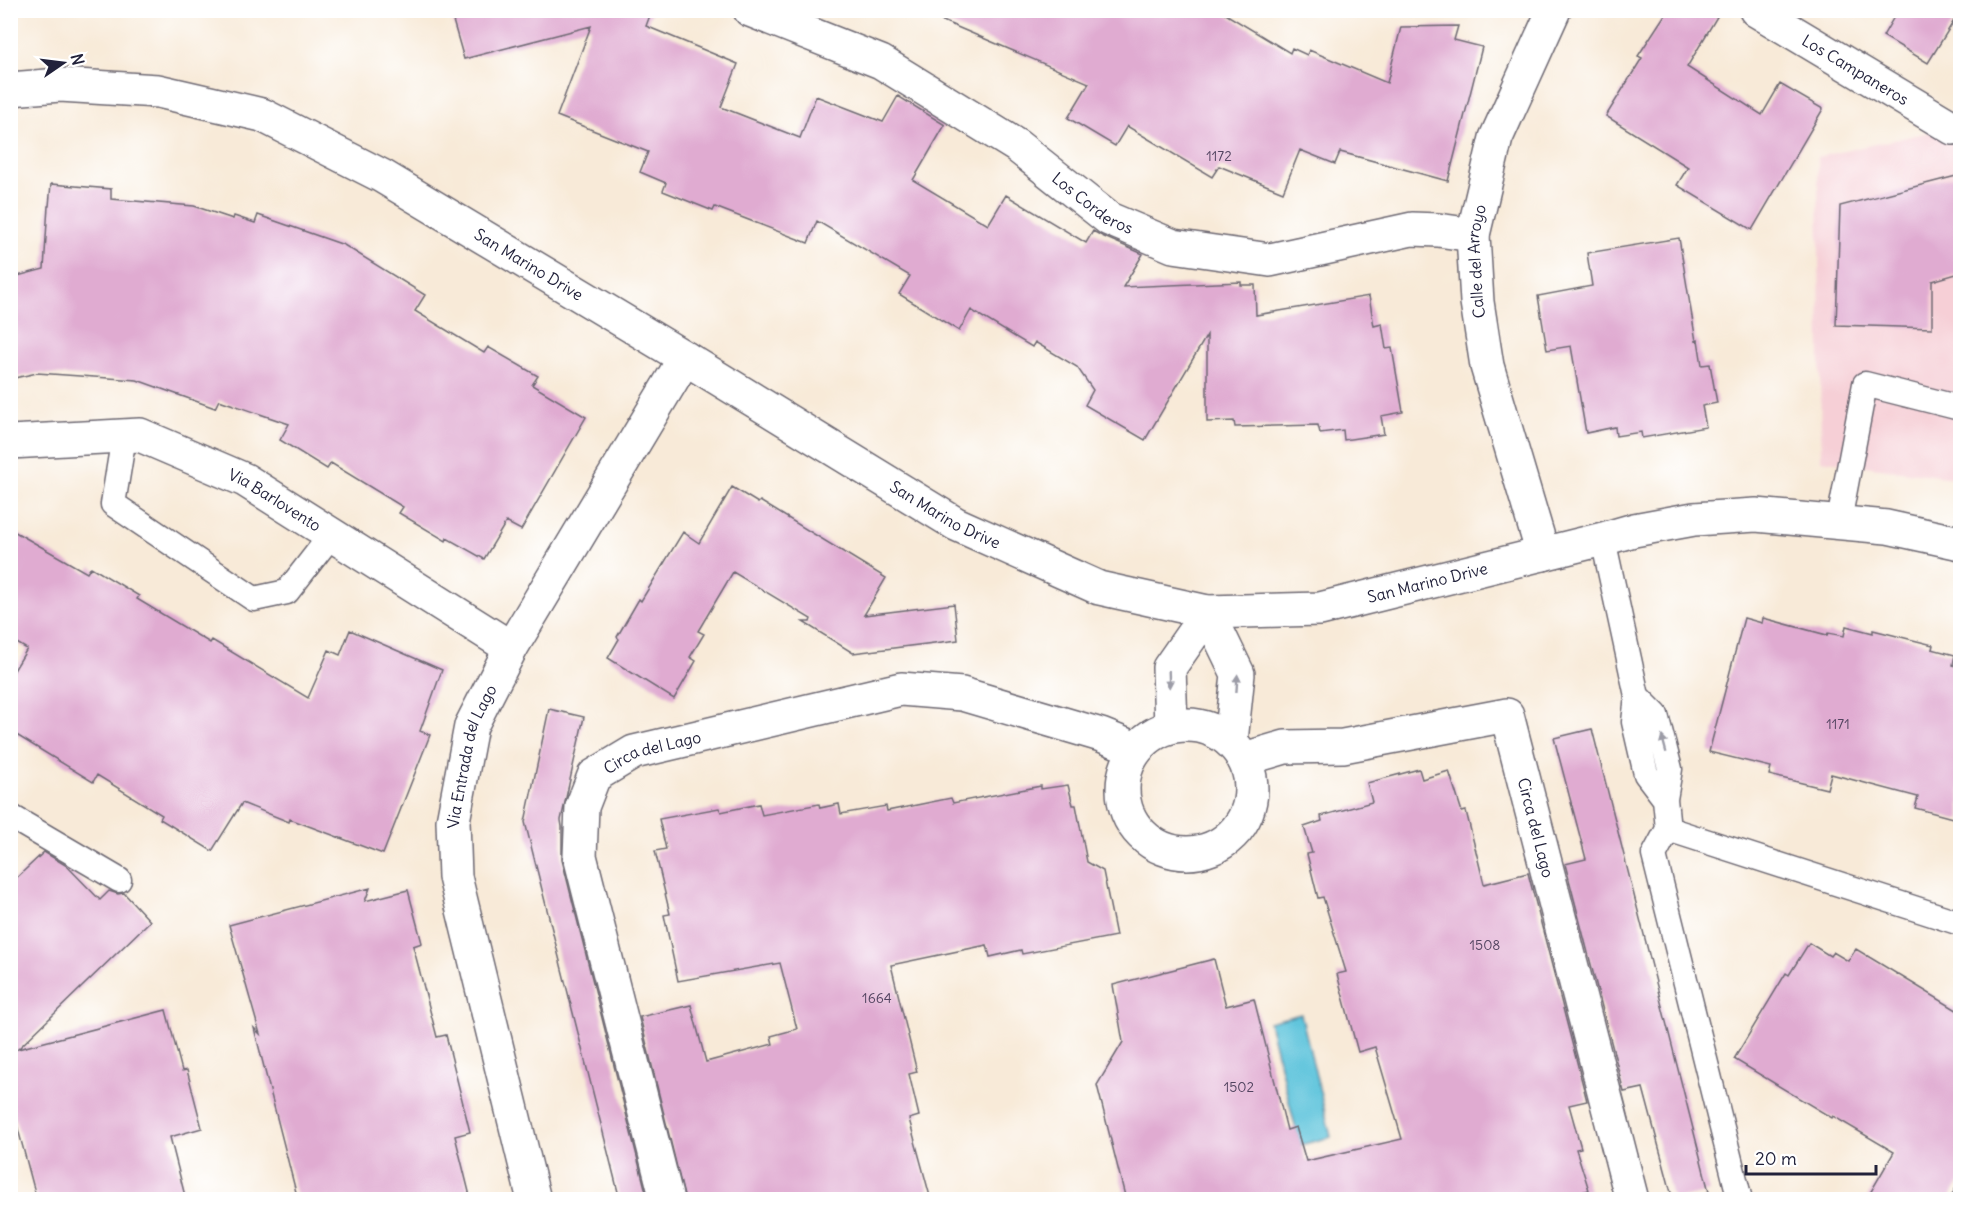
<svg xmlns="http://www.w3.org/2000/svg" width="1971" height="1210" viewBox="0 0 1971 1210" font-family="Delius,sans-serif">
  <style>
    .built { fill: #f6cfd6 }
    .water { fill: #5ec4dc; stroke: #40738c; stroke-width: 1.5 }
    .building { fill: #e0abd1 }
    .lines { fill: none; stroke-linecap: round; stroke-linejoin: round }
    .service-casing { stroke: #6d6872; stroke-width: 27 }
    .minor-casing { stroke: #6d6872; stroke-width: 36 }
    .tertiary-casing { stroke: #6d6872; stroke-width: 36 }
    .service { stroke: #fff; stroke-width: 24 }
    .minor { stroke: #fff; stroke-width: 33 }
    .tertiary { stroke: #fff; stroke-width: 33 }
    .oneway { fill: #9c9ca7 }
    .labels { text-anchor: middle; stroke-width: 4.5; stroke-linejoin: round; paint-order: stroke }
    .number-label { font-size: 14px; fill: #524460 }
    .street-label { font-size: 16px; fill: #22223b; stroke: #fff }
  </style>
  <rect width="100%" height="100%" fill="#fff"/>
  <filter id="ink" filterUnits="userSpaceOnUse"><feTurbulence type="fractalNoise" baseFrequency=".0167" numOctaves="2"/><feDisplacementMap in="SourceGraphic" scale="12" xChannelSelector="R" yChannelSelector="G"/><feConvolveMatrix kernelMatrix="1 2 1 2 8 2 1 2 1" color-interpolation-filters="sRGB"/></filter>
  <filter id="wash" filterUnits="userSpaceOnUse"><feTurbulence type="fractalNoise" baseFrequency=".008" numOctaves="4" result="noise"/><feDisplacementMap in="SourceGraphic" scale="24" xChannelSelector="R" yChannelSelector="G"/><feGaussianBlur stdDeviation="1.35" result="paint"/><feColorMatrix in="noise" values="0 0 0 0 0 0 0 0 0 0 0 0 0 0 0 0 0 1.4 0 .05"/><feComposite in="paint" operator="in"/></filter>
  <g filter="url(#wash)">
    <rect width="100%" height="100%" fill="#f8ead8"/>
    <path class="built" d="M1960,125v354l-139,-19 -3,-303z"/>
    <path class="water" d="M1301,1014l30,123 -31,8 -31,-123z"/>
    <g id="blocks">
      <path class="building" d="M450,10h202l-6,16 92,38 -17,43 79,31 16,-42 67,26 15,-26 47,29 -32,55 75,45 18,-30 80,48 7,-12 9,5 41,18 -20,33 118,-5v3h14l1,30 113,-19 5,30 8,-2 4,25 6,-1 11,64 -22,4 3,18 -40,6 -1,-10 -23,3 -2,-8 -83,2 -1,-6 -27,1v-87l-62,105 -60,-35 8,-15 -16,-23 -42,-25 -3,5 -61,-37 -12,21 -60,-37 11,-18 -93,-55 -9,22 -93,-36 -2,4 -50,-20 3,-8 -26,-11 8,-20 -91,-36 34,-90 -127,33z
        M917,10h302l71,43 2,-5 15,7 2,-5 78,33 14,-56 57,-1 -4,14 28,7 -34,134 -108,-29 -5,12 -35,-14 -17,42 -64,-26 -7,11 -85,-51 -12,20 -47,-28 21,-35z
        M1668,10h53l-34,57 75,48 18,-31 43,25 -71,121 -75,-45 11,-18 -82,-51 36,-58 -4,-2z
        M1898,10h62v1l-32,52 -45,-27z
        M1960,175v98l-28,8v47l-96,-3 4,-119z
        M51,184l60,5v10l83,7 39,13 1,-3 21,7 3,-8 86,30 81,50 -10,16 69,42 4,-6 50,29 -6,9 54,32 -65,113 -15,-8 -22,37 -37,-21 -1,3 -47,-28 4,-6 -72,-44 -4,6 -47,-29 9,-16 -70,-24 -4,8 -78,-28 -100,-7 -27,6v-101l34,-9 4,-63h1z
        M1679,238l17,103 2,-1 4,25 8,-1 7,39 -15,3 4,21 -64,11 -1,-6 -25,4 -1,-9 -29,6 -15,-87 -24,4 -9,-54 54,-10 -5,-33z
        M732,487l26,16 2,-2 126,77 -22,37 90,-11 4,36 -105,13 -50,-31h7l1,-3 -78,-47 -35,59 6,3 -14,23 6,4 -22,38 -66,-41 11,-19 -2,-2 22,-38 2,2 42,-69 16,11z
        M10,529l77,44 4,-6 48,29 -2,3 73,44 2,-3 96,58 21,-48 11,5 10,-25 92,40 -22,61 10,4 -47,119 -93,-35 -1,3 -47,-19 -30,48 -52,-32 2,-4 -65,-40 -4,7 -83,-51v-54l17,-28 -17,-10z
        M1744,618l18,5 1,-5 64,17 1,-2 16,3 2,-10 27,7v-3l60,15 -1,4 23,6 -2,10 7,2v153l-45,-12 3,-11 -87,-23 -4,15 -58,-14 2,-8 -62,-15z
        M549,709l35,8 -23,103 1,7v33l86,340h-28l-95,-378z
        M1592,729l117,463 -36,8 -30,-112 -19,4 -59,-228 21,-5 -32,-121z
        M1419,769l3,10 27,-8 13,41 4,-1 18,73 44,-11 59,228 -18,4 12,43 -5,1 13,41 -36,10h-427l-29,-115 26,-43 -10,-57 101,-26 12,47 28,-7 33,131 9,-3 10,34 96,-22 -27,-92 -17,5 -21,-78 9,-2 -23,-75 -5,1 -11,-44 5,-1 -8,-26 18,-6 -1,-5 51,-14 -5,-19z
        M1068,785l5,20h3l11,57 16,9 13,65 -94,18 -1,-4 -31,7 -3,-12 -96,20 26,107 -8,2 10,42 -10,3 22,81h-246l-45,-183 51,-12 15,57 67,-18 -2,-8 26,-7 -17,-66 -102,18 -14,-66 6,-1 -15,-63 11,-2 -7,-30 60,-11 2,4 38,-8 3,11 57,-11 1,4 19,-4 2,10 45,-8 1,5 64,-13 2,5 88,-17v3z
        M44,852l23,14 33,34 9,-9 9,3 6,-1 26,28 -132,128 148,-39 16,61 5,-1 15,58 -32,9 16,63h-149l-27,-101v-215z
        M370,888l-5,13 43,-11 14,53 -9,3 24,91 9,-2 24,97 -15,4 16,64h-173l-44,-172 6,6 -31,-109z
        M1809,943l21,13 3,-4 15,9 8,-12 104,63v169l-11,19h-83l28,-48 -61,-36 -1,2 -98,-59 52,-86 3,2z"/>
    </g>
  </g>
  <g filter="url(#ink)">
    <use href="#blocks" fill-opacity="0" stroke="#6d6872" stroke-width="1.5"/>
    <g class="lines">
      <g class="service-casing">
        <path id="service" d="M124,436l-11,68 141,95 33,-7 45,-58
          M1839,521l26,-137 95,24
          M1603,539l34,157 -3,26 12,52 19,25
          M1637,696l19,19 14,54 -5,30 3,30 292,94
          M10,816l109,64
          M1668,829l-14,26 86,345"/>
      </g>
      <g class="minor-casing">
        <g id="minor">
          <path id="s1" d="M750,10l131,52 136,84 92,73 64,27 97,14 142,-31 26,1 35,5"/>
          <path id="s2" d="M1756,10l197,118"/>
          <path id="s3" d="M10,442l130,-7 105,45 266,168"/>
          <path id="s4" d="M1543,554l-56,-188 -10,-64 -4,-67 23,-97 58,-128"/>
          <circle cx="1187" cy="789" r="64"/>
          <path d="M1171,726l-2,-58 39,-56 30,62 -7,67"/>
          <path id="s5" d="M1244,759l41,-12 58,-1 164,-31 125,485"/>
          <path id="s6" d="M534,1200l-79,-323 -2,-56 18,-95 40,-78 174,-290"/>
          <path id="s7" d="M667,1200l-87,-344 2,-49 12,-31 40,-24 267,-63 61,5 139,41 35,14"/>
        </g>
      </g>
      <g class="tertiary-casing">
        <g id="tertiary">
          <path id="s8" d="M10,89l50,-4 98,6 104,24 120,61 303,182 271,166 143,64 109,24 112,-3 283,-70 31,-9 60,-11 62,-4 131,12 73,16"/>
        </g>
      </g>
      <use href="#service" class="service"/>
      <use href="#minor" class="minor"/>
      <use href="#tertiary" class="tertiary"/>
    </g>
    <defs><path id="oneway-solid" d="M-6-.8H1V-3.2L6.5 0L1 3.2V.8H-6Z" transform="scale(1.5)"/></defs>
    <g class="oneway">
      <use href="#oneway-solid" transform="translate(1169 679) rotate(88)"/>
      <use href="#oneway-solid" transform="translate(1237 683) rotate(-86)"/>
      <use href="#oneway-solid" transform="translate(1664 744) rotate(-105)"/>
    </g>
  </g>
  <g class="labels">
    <g class="number-label">
      <text x="1219" y="161">1172</text>
      <text x="1838" y="729">1171</text>
      <text x="1485" y="950">1508</text>
      <text x="877" y="1003">1664</text>
      <text x="1239" y="1092">1502</text>
    </g>
    <g class="street-label">
      <text dy="6" stroke="none"><textPath href="#s2" startOffset="116">Los Campaneros</textPath></text>
      <text dy="6" stroke="none"><textPath href="#s1" startOffset="396">Los Corderos</textPath></text>
      <text dy="6" stroke="none"><textPath href="#s4" startOffset="302">Calle del Arroyo</textPath></text>
      <text dy="6" stroke="none"><textPath href="#s8" startOffset="561">San Marino Drive</textPath></text>
      <text dy="6" stroke="none"><textPath href="#s3" startOffset="280">Via Barlovento</textPath></text>
      <text dy="6" stroke="none"><textPath href="#s8" startOffset="1047">San Marino Drive</textPath></text>
      <text dy="6" stroke="none"><textPath href="#s8" startOffset="1552">San Marino Drive</textPath></text>
      <text dy="6" stroke="none"><textPath href="#s7" startOffset="501">Circa del Lago</textPath></text>
      <text dy="6" stroke="none"><textPath href="#s6" startOffset="456">Via Entrada del Lago</textPath></text>
      <text dy="6" stroke="none"><textPath href="#s5" startOffset="384">Circa del Lago</textPath></text>
    </g>
  </g>
  <rect width="1971" height="1210" fill="none" stroke="#fff" stroke-width="36"/>
  <g transform="translate(63 63) rotate(76)" stroke="#ffffff" stroke-width="4.5" paint-order="stroke">
  <path d="M0-4.5L10 22L0 15L-10 22Z" fill="#22223b"/>
  <text y="-9" font-size="16" font-weight="bold" text-anchor="middle" fill="#22223b">N</text>
  </g>
  <path d="M1746 1165v9h130v-9" fill="none" stroke="#22223b" stroke-width="3"/>
  <text x="1755" y="1165" font-size="18" fill="#22223b" stroke="#ffffff" stroke-width="4.5" paint-order="stroke">20 m</text>
</svg>
